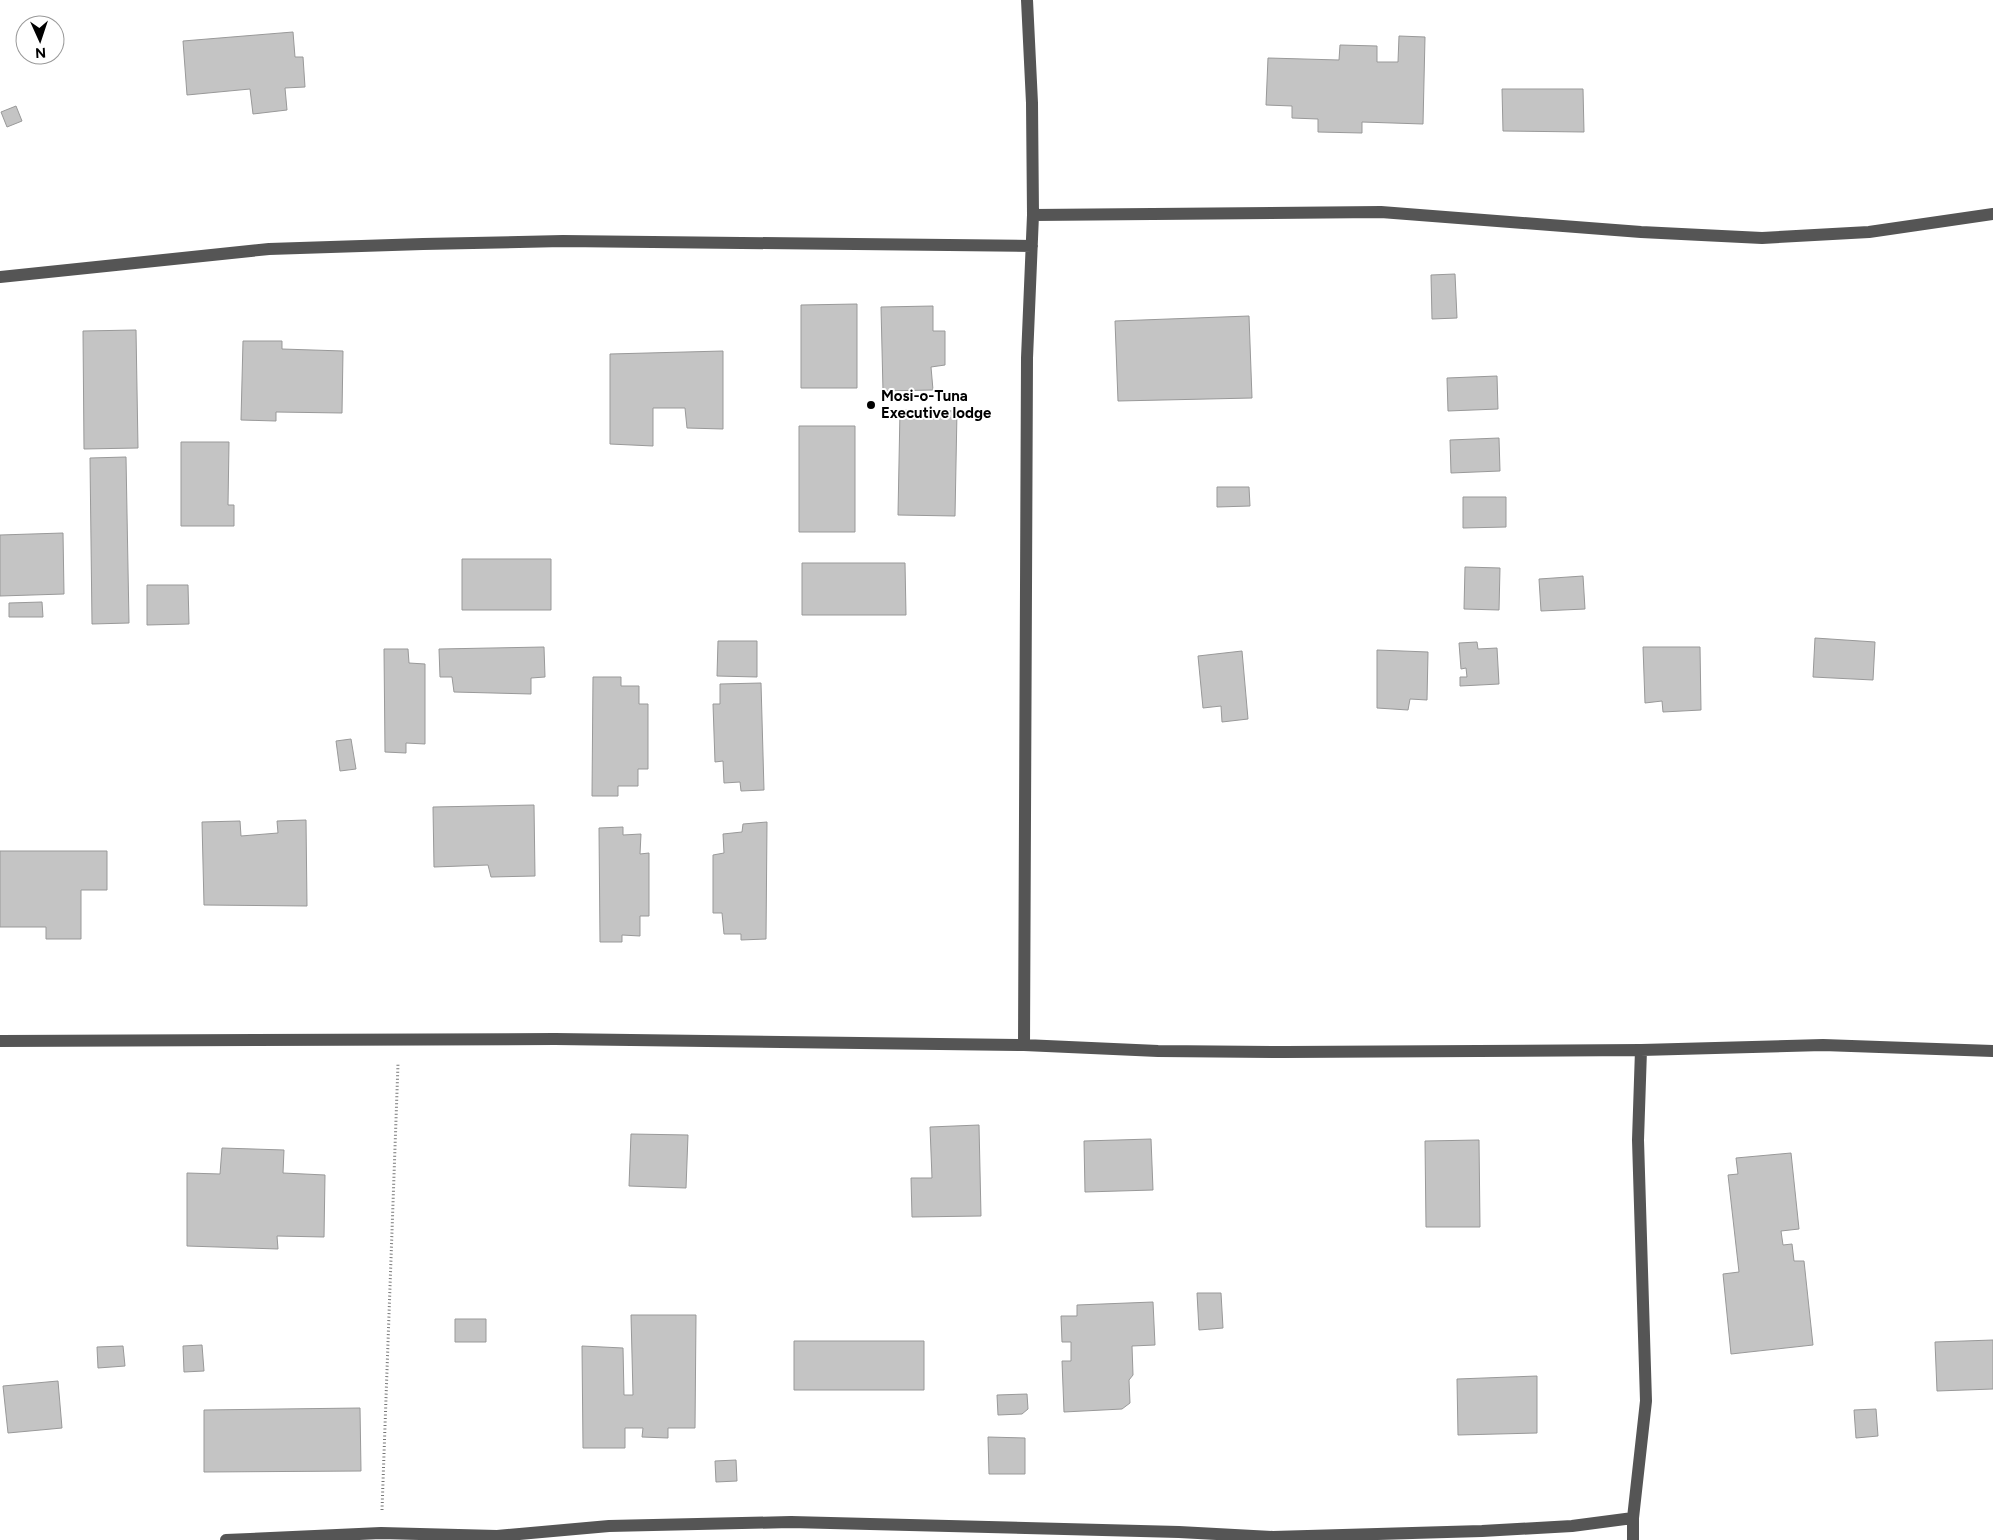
<svg xmlns="http://www.w3.org/2000/svg" width="1993" height="1540" viewBox="0 0 1993 1540" font-family="Figtree,sans-serif">
  <style>
    .building { fill: #c4c4c4; stroke: #999 }
    .lines { fill: none; stroke-linecap: round; stroke-linejoin: round }
    .path { stroke: #777; stroke-width: 3; stroke-dasharray: 1 2.5; stroke-linecap: butt }
    .minor { stroke: #555; stroke-width: 12 }
    .poi-dot { fill: #000; stroke: #fff; stroke-width: 2 }
    .labels { text-anchor: middle; stroke-width: 4; stroke-linejoin: round; paint-order: stroke }
    .poi-label { font-size: 15px; font-weight: bold; fill: #000; stroke: #fff; text-anchor: start }
  </style>
  <rect width="100%" height="100%" fill="#fff"/>
  <path class="building" d="M293,32l2,25h8l2,30 -20,1 2,22 -34,4 -3,-25 -63,6 -4,-54z
    M1399,36l26,1 -2,87 -61,-2v11l-44,-1v-13l-26,-1v-12l-26,-1 2,-47 71,2 1,-15 37,1v16h21z
    M1502,89h81l1,43 -81,-1z
    M16,106l6,15 -15,6 -6,-15z
    M1455,274l2,44 -25,1 -1,-44z
    M857,304v84h-56v-83z
    M933,306v25h12v34l-14,2 2,23 -50,1 -2,-84z
    M1249,316l3,82 -134,3 -3,-80z
    M136,330l2,118 -54,1 -1,-118z
    M243,341h39v8l61,2 -1,62 -66,-1v9l-35,-1z
    M723,351v78l-36,-1 -2,-20h-32v38l-43,-2v-90z
    M1497,376l1,33 -50,2 -1,-33z
    M900,410l57,1 -2,105 -57,-1z
    M799,426h56v106h-56z
    M1499,438l1,33 -49,2 -1,-33z
    M181,442h48l-1,63h6v21h-53z
    M126,457l3,166 -37,1 -2,-166z
    M1217,487h32l1,19 -33,1z
    M1463,497h43v30l-43,1z
    M63,533l1,61 -64,2v-61z
    M462,559h89v51h-89z
    M802,563h103l1,52h-104z
    M1465,567l35,1 -1,42 -35,-1z
    M1583,576l2,33 -44,2 -2,-32z
    M147,585h41l1,39 -42,1z
    M42,602l1,15h-34v-14z
    M1815,638l60,4 -2,38 -60,-3z
    M718,641h39v36l-40,-1z
    M1477,642l1,7 19,-1 2,36 -39,2v-9h7l-1,-9 -5,1 -2,-26z
    M544,647l1,30 -14,1v16l-77,-2 -2,-15h-12l-1,-28z
    M1643,647h57l1,63 -38,2 -1,-11 -17,2z
    M384,649h24l1,14 16,1v80l-19,-1v10l-21,-1z
    M1377,650l51,2 -1,48 -17,-1 -2,11 -31,-2z
    M1242,651l6,68 -26,3 -1,-16 -18,2 -5,-52z
    M593,677h28v9h18v18h9v65h-10v17h-20v10h-26z
    M761,683l3,107 -23,1 -1,-9 -16,1 -1,-22 -8,1 -2,-58h7v-20z
    M351,739l5,30 -16,2 -4,-30z
    M534,805l1,71 -44,1 -3,-12 -54,2 -1,-60z
    M306,820l1,86 -103,-1 -2,-83 38,-1 1,15 37,-3 -1,-12z
    M767,822l-1,117 -25,1v-6h-17l-2,-21h-9v-58l11,-2 -1,-19 19,-2 1,-8z
    M623,827v8l18,-1 -1,20 9,-1v63h-9v20l-18,-1v7h-22l-1,-114z
    M0,851h107v39h-26v49h-35v-12h-46z
    M979,1125l2,91 -69,1 -1,-39h21l-2,-51z
    M631,1134l57,1 -2,53 -57,-2z
    M1151,1139l2,51 -68,2 -1,-51z
    M1479,1140l1,87h-54l-1,-86z
    M222,1148l62,2 -1,23 42,2 -1,62 -47,-1 1,13 -91,-3v-73l33,1z
    M1791,1153l8,76 -18,2 2,14 9,-1 2,17h10l9,84 -82,9 -8,-80 16,-2 -11,-97 10,-1 -2,-16z
    M1197,1293h24l2,35 -24,2z
    M1153,1302l2,43 -23,1 1,29 -4,5 1,23 -8,6 -58,3 -2,-51h9v-19h-9l-1,-26h16v-11z
    M631,1315h65l-1,113h-27v10l-26,-1 1,-9h-18v20h-42l-1,-102 41,2 1,47h9z
    M455,1319h31v23h-31z
    M1993,1340v49l-56,2 -2,-49z
    M794,1341h130v49h-130z
    M202,1345l2,26 -20,1 -1,-26z
    M123,1346l2,20 -27,2 -1,-21z
    M1537,1376v57l-79,2 -1,-56z
    M58,1381l4,47 -54,5 -5,-47z
    M1027,1394l1,15 -6,5 -24,1 -1,-20z
    M360,1408l1,63 -157,1v-62z
    M1876,1409l2,27 -22,2 -2,-28z
    M988,1437l37,1v36h-36z
    M736,1460l1,21 -21,1 -1,-21z"/>
  <g class="lines">
    <path class="path" d="M382,1510l16,-446"/>
    <path class="minor" d="M1027,0l5,103 1,112 -6,143 -3,687 134,6 127,1 356,-2 182,-5 170,6
      M1033,215l348,-3 260,20 121,6 107,-6 124,-18
      M0,277l269,-28 154,-5 140,-3 469,5
      M0,1041l555,-2 469,6
      M226,1540l155,-7 116,3 112,-10 182,-4 388,10 94,5 209,-6 90,-5 61,-8
      M1633,1540v-22l13,-117 -8,-261 3,-90"/>
  </g>
  <circle class="poi-dot" cx="871" cy="405" r="5"/>
  <g class="labels">
    <g class="poi-label">
      <text x="881" y="401">Mosi-o-Tuna<tspan x="881" dy="17">Executive lodge</tspan></text>
    </g>
  </g>
  <g transform="translate(40 40) rotate(177)"><circle r="24" fill="#ffffff" stroke="#999999"/>
  <path d="M0-4L9 19L0 12L-9 19Z" fill="#000000"/>
  <text y="-8" font-size="14" font-weight="bold" text-anchor="middle" fill="#000000">N</text>
  </g>
</svg>
